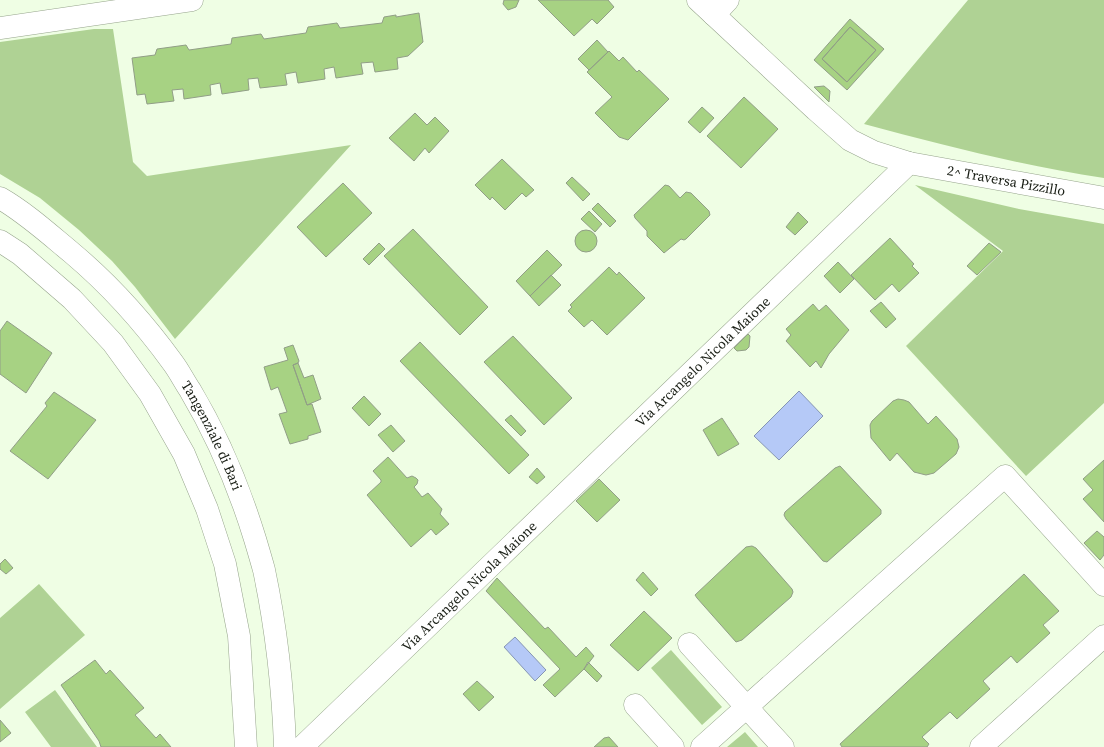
<svg xmlns="http://www.w3.org/2000/svg" width="1104" height="747" viewBox="0 0 1104 747" font-family="'Source Serif 4',serif">
  <style>
    .green { fill: #afd294 }
    .water { fill: #b5c9f7; stroke: #8696b3 }
    .building { fill: #a7d283; stroke: #919e87; fill-rule: evenodd }
    .lines { fill: none; stroke-linecap: round; stroke-linejoin: round }
    .minor-casing { stroke: #96a48c; stroke-width: 23 }
    .highway-casing { stroke: #96a48c; stroke-width: 23 }
    .minor { stroke: #fff; stroke-width: 22 }
    .highway { stroke: #fff; stroke-width: 22 }
    .labels { text-anchor: middle; stroke-width: 4; stroke-linejoin: round; paint-order: stroke }
    .street-label { font-size: 14px; fill: #191e15; stroke: #fff }
  </style>
  <rect width="100%" height="100%" fill="#effee4"/>
  <path class="green" d="M968,0h136v178c-82,-12 -161,-33 -240,-54z
    M94,29h19l20,133 14,14 204,-31 -176,194 -40,-52 -23,-26 -33,-31 -39,-32 -40,-24v-132z
    M915,185l104,24 85,15v179l-78,73 -120,-130 97,-95z
    M39,584l46,51 -85,74v-91z
    M671,650l51,57 -20,18 -51,-57z
    M55,690l42,57h-46l-26,-35z
    M745,732l13,15h-31z"/>
  <path class="water" d="M799,391l24,25 -44,44 -25,-24z
    M515,637l31,33 -11,11 -31,-34z"/>
  <path class="building" d="M504,0h15l-3,7 -8,3 -5,-6z
    M538,0h70l6,7 -17,17 -5,-5 -18,17z
    M419,13l4,29 -15,14 -11,2 1,11 -23,3 -2,-10 -12,1 2,11 -27,4 -2,-11 -10,2 1,10 -27,4 -2,-11 -11,2 2,11 -27,3 -2,-10 -10,1 1,11 -27,4 -2,-11 -10,2 1,10 -27,4 -1,-10 -11,1 2,11 -27,3 -2,-10 -8,1 -5,-37 23,-3 2,-6 29,-4 3,5 42,-6 1,-6 29,-4 3,5 42,-6 2,-6 29,-4 3,5 42,-5 2,-6 12,-2v2z
    M850,19l34,30 -37,41 -33,-30zM850,27l26,23 -29,32 -25,-23z
    M850,27l26,23 -29,32 -25,-23z
    M597,40l11,12 -19,18 -11,-11z
    M609,51l10,10 4,-4 14,15 2,-2 30,29 -41,41 -9,-3 -24,-24 17,-16 -25,-25z
    M824,86l6,5 -1,11 -15,-15z
    M744,97l34,32 -37,39 -34,-32z
    M702,107l12,11 -14,15 -12,-11z
    M415,113l12,12 8,-8 14,14 -20,22 -4,-5 -11,13 -25,-23z
    M502,159l32,31 -8,7 -4,-4 -17,17 -13,-13 -2,3 -15,-15z
    M572,177l18,17 -7,7 -17,-18z
    M343,183l29,30 -46,44 -29,-30z
    M665,185l4,1 11,12 6,-6 5,1 18,18 1,4 -24,24 -2,1 -3,-1 -17,14 -17,-17v-5l-12,-13 -1,-3z
    M598,203l18,18 -6,6 -18,-18z
    M589,211l13,13 -7,8 -14,-13z
    M798,212l10,10 -13,13 -9,-8z
    M413,229l75,78 -28,28 -76,-79z
    M575 241a11 11 0 1 1 22 0a11 11 0 1 1-22 0Z
    M890,238l24,26 -2,2 7,7 -20,19 -7,-8 -17,16 -24,-25z
    M379,243l6,6 -16,16 -6,-6z
    M989,243l12,9 -24,23 -10,-9z
    M547,250l15,15 -32,31 -14,-15z
    M838,262l16,17 -14,14 -16,-17z
    M609,267l8,8 2,-3 26,26 -38,37 -15,-15 -8,7 -16,-16 4,-4 -2,-2z
    M551,275l10,10 -22,21 -9,-10z
    M881,302l15,17 -10,9 -16,-17z
    M813,304l6,7 7,-6 23,25 -20,24 -8,14 -5,-7 -6,6 -24,-26 5,-6 -5,-6z
    M7,321l45,32 -26,40 -26,-19v-43z
    M748,334l2,2 -1,11 -3,3 -9,1 -3,-3z
    M513,336l59,62 -28,27 -60,-63z
    M420,342l109,113 -20,19 -109,-113z
    M293,345l6,16 -1,2 -5,2 14,40 5,-1 9,28 -13,4v3l-18,5 -11,-30 8,-2 -9,-25 -7,3 -7,-23 24,-7 -4,-12z
    M298,363l6,15 9,-3 8,24 -14,6 -14,-40z
    M54,392l42,28 -48,59 -38,-28 37,-45 -2,-3z
    M364,396l17,18 -12,12 -17,-18z
    M898,399l6,1 5,2 19,22 8,-8 21,23 2,8 -3,7 -22,19 -8,2 -12,-3 -17,-19 -7,8 -19,-23 -1,-13 2,-4 21,-20z
    M511,415l15,16 -5,5 -16,-16z
    M722,418l17,26 -21,12 -15,-26z
    M391,425l14,16 -12,11 -15,-17z
    M388,457l19,21 5,-2 4,2 2,2 -1,4 -3,3 8,10 6,-4 14,16 -2,5 9,10 -13,11 -5,-6 -20,18 -44,-52 14,-13v-2l-8,-9z
    M1104,460v62l-21,-23 10,-9 -10,-11z
    M840,466l41,44v4l-54,48 -4,-1 -37,-42 -2,-4 1,-3 50,-44z
    M537,468l8,9 -8,7 -8,-7z
    M599,479l21,21 -23,22 -21,-21z
    M1097,531l7,6v18l-4,5 -16,-17z
    M752,546l4,2 36,41 1,3 -2,5 -49,43 -6,2 -39,-44 -2,-3 51,-48z
    M5,559l8,9 -7,6 -6,-5v-5z
    M643,572l15,17 -7,7 -15,-16z
    M1024,574l35,37 -16,14 7,8 -33,30 -6,-7 -28,25 7,8 -33,30 -7,-7 -28,25 7,7 -2,3h-85l-2,-3z
    M497,578l48,51 3,-2 28,30 10,-10 8,9 -10,13 -29,28 -12,-12 17,-16 -74,-78z
    M644,611l28,27 -34,33 -28,-26z
    M95,660l11,14 4,-4 34,38 -9,7 21,23 4,-4 11,13h-70l-2,-6 -38,-56z
    M588,662l14,14 -5,6 -13,-13z
    M477,681l17,16 -15,14 -16,-17z
    M0,720l11,13 -11,9z
    M609,737l9,10h-24l10,-9z"/>
  <g class="lines">
    <g class="minor-casing">
      <g id="minor">
        <path id="s1" d="M698,0l118,110 34,30 24,12 35,11 195,35"/>
        <path d="M714,15l14,-15"/>
        <path d="M0,28l192,-28"/>
        <path d="M689,644l94,103"/>
        <path d="M635,705l38,42"/>
        <path id="s2" d="M302,747l607,-584"/>
        <path d="M702,747l303,-271 99,109"/>
        <path d="M981,747l123,-111"/>
      </g>
    </g>
    <g class="highway-casing">
      <g id="highway">
        <path id="s3" d="M0,198c26,15 49,36 72,55 38,32 72,70 101,110 6,8 11,18 17,27 28,47 49,97 65,149 3,10 6,20 9,31 12,57 19,119 21,177"/>
        <path d="M0,241l20,13 52,45 41,44 37,51 34,60 23,55 18,55 14,72 7,111"/>
      </g>
    </g>
    <use href="#minor" class="minor"/>
    <use href="#highway" class="highway"/>
  </g>
  <g class="labels">
    <g class="street-label">
      <text dy="5" stroke="none"><textPath href="#s1" startOffset="369">2^ Traversa Pizzillo</textPath></text>
      <text dy="5" stroke="none"><textPath href="#s2" startOffset="556">Via Arcangelo Nicola Maione</textPath></text>
      <text dy="5" stroke="none"><textPath href="#s3" startOffset="323">Tangenziale di Bari</textPath></text>
      <text dy="5" stroke="none"><textPath href="#s2" startOffset="232">Via Arcangelo Nicola Maione</textPath></text>
    </g>
  </g>
</svg>
